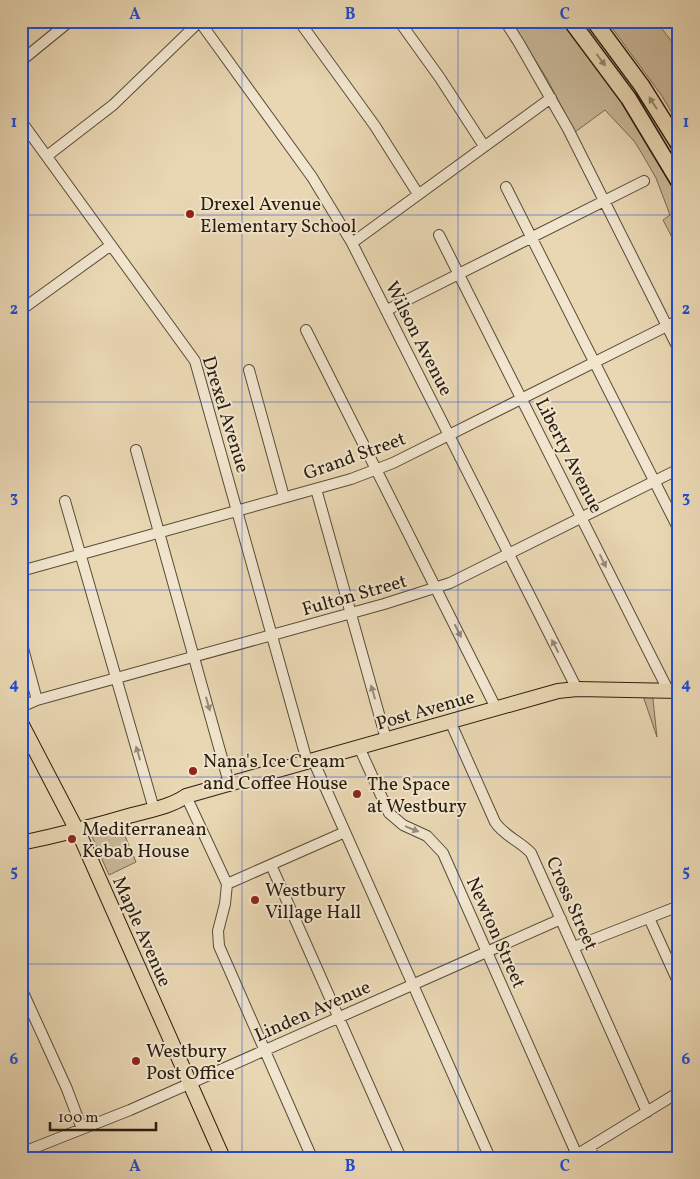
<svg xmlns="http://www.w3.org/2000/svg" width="700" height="1179" viewBox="0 0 700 1179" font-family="Vollkorn,serif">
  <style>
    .green { fill: #c8b797; stroke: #786a53 }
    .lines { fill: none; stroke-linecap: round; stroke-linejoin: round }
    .minor-casing { stroke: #584c38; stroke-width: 12 }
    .major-casing { stroke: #281d0f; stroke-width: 16 }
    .highway-casing { stroke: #281d0f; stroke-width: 18 }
    .minor { stroke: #f1e5ce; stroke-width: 10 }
    .major { stroke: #e9d7b3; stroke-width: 14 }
    .highway { stroke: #e9d7b3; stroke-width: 15 }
    .oneway { fill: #928369 }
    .oneway2 { fill: #978b78 }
    .grid { fill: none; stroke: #1d4ed8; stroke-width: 1; stroke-opacity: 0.55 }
    .poi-dot { fill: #8f2418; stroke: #f1e5ce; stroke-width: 2 }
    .labels { text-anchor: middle; stroke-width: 4; stroke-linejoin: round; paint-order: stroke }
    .poi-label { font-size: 19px; fill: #281d0f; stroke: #f1e5ce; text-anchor: start }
    .street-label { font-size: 19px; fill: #281d0f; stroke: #f1e5ce }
    .neatline { fill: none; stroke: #1d4ed8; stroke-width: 2 }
    .grid-label { font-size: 16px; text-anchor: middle; font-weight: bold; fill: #1d4ed8 }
  </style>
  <rect width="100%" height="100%" fill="#e9d7b3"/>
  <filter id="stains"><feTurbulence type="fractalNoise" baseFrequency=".004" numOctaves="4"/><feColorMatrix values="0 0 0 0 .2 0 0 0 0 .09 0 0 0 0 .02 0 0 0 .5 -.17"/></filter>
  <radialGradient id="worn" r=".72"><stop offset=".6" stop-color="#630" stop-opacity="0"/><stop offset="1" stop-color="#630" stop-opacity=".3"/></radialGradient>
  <path class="green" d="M511,21h50l54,71 55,91 9,18v50l-16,-31 7,-5 -14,-37 -15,-26 -7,-11 -29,-31 -30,22 -28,-53z
    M607,21h49l20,26v11l3,5v62l-17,-29z
    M641,690h11l5,47z
    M120,824l16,38 -27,13 -19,-43z"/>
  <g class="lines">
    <g class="minor-casing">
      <path id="minor" d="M299,21l76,105 43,68
        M399,21l41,57 44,68
        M505,21l14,22 49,86 111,221
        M200,22l112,155 40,66 225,446
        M21,61l49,-40
        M21,121l174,240 112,400
        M47,156l66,-51 87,-84
        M506,187l173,343
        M439,235l229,455
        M352,243l199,-145
        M21,310l90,-65
        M387,310l257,-129
        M306,330l190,378
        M249,370l35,127
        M136,450l93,333
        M316,489l70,250
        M65,501l89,308
        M21,571l330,-92 42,-16 286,-143
        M21,641l16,59
        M21,707l16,-7 347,-96 66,-21 229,-114
        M450,721l45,101c9,14 25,19 36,31l116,259
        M359,747l30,66 14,12 24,11 16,17 134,302
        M313,760l177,398
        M186,796l41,88 -2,20 -7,27 1,15 93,212
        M271,865l130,293
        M227,884l118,-52
        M649,918l30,66
        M574,947l105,-41
        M21,988l46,101 15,40
        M590,1147l4,11
        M21,1153l109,-43 431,-191
        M573,1157l106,-65"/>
    </g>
    <g class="major-casing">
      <path id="major" d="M21,723l61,117 141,318
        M21,843c38,-8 74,-17 111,-28 18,-5 38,-8 54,-19l372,-105 19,-2 102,2"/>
    </g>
    <g class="highway-casing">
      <path id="highway" d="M571,21l58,78 50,83
        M594,21l48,65 37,59"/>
    </g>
    <use href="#minor" class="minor"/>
    <use href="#major" class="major"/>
    <use href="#highway" class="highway"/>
  </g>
  <defs><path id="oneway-solid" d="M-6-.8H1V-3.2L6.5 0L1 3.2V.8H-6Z" transform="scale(1.25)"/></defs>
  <g class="oneway">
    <use href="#oneway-solid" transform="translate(601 60) rotate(53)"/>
    <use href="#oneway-solid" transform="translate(653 103) rotate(-123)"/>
  </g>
  <g class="oneway2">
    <use href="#oneway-solid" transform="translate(603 561) rotate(64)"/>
    <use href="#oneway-solid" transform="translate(458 631) rotate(63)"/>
    <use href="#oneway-solid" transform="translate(555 646) rotate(-117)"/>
    <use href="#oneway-solid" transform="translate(373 692) rotate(-106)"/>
    <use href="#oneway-solid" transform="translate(208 704) rotate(74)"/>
    <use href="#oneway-solid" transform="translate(138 753) rotate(-106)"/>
    <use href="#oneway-solid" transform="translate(412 829) rotate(22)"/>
  </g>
  <path class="grid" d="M242,21v1137M458,21v1137M21,215h658M21,402h658M21,590h658M21,777h658M21,964h658"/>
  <g class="poi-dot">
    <circle cx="190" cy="214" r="5"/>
    <circle cx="193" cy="771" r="5"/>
    <circle cx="357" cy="794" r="5"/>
    <circle cx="72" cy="839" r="5"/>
    <circle cx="255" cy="900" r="5"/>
    <circle cx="136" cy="1061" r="5"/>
  </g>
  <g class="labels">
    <g class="poi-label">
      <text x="200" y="210">Drexel Avenue<tspan x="200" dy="22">Elementary School</tspan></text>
      <text x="203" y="767">Nana's Ice Cream<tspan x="203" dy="22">and Coffee House</tspan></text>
      <text x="367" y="790">The Space<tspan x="367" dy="22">at Westbury</tspan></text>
      <text x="82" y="835">Mediterranean<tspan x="82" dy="22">Kebab House</tspan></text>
      <text x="265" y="896">Westbury<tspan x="265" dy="22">Village Hall</tspan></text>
      <text x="146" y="1057">Westbury<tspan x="146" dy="22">Post Office</tspan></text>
    </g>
    <g class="street-label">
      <text transform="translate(420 338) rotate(63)" y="7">Wilson Avenue</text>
      <text transform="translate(227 414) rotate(73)" y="7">Drexel Avenue</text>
      <text transform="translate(354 455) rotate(-20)" y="7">Grand Street</text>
      <text transform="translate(570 455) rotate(63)" y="7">Liberty Avenue</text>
      <text transform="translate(354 594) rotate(-16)" y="7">Fulton Street</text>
      <text transform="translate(425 709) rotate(-16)" y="7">Post Avenue</text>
      <text transform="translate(573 903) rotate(66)" y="7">Cross Street</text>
      <text transform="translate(143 931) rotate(66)" y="7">Maple Avenue</text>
      <text transform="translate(497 932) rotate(66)" y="7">Newton Street</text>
      <text transform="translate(312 1010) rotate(-24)" y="7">Linden Avenue</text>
    </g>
  </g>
  <rect width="700" height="1179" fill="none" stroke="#e9d7b3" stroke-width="55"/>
  <path d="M50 1122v8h106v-8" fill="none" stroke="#281d0f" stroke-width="2.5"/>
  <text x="58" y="1122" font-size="15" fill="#281d0f" stroke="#f1e5ce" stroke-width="4" paint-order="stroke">100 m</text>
  <rect x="28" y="28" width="644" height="1124" class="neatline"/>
  <g class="grid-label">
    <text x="135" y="19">A</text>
    <text x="350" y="19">B</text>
    <text x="565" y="19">C</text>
    <text x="14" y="127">1</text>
    <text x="686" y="127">1</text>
    <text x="14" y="314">2</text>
    <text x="686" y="314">2</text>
    <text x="14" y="502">3</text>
    <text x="686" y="502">3</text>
    <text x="14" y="689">4</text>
    <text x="686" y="689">4</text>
    <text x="14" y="876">5</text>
    <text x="686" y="876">5</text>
    <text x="14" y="1064">6</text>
    <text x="686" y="1064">6</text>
    <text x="135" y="1171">A</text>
    <text x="350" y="1171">B</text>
    <text x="565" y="1171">C</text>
  </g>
  <rect width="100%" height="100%" filter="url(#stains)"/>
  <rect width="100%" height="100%" fill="url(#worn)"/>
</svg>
